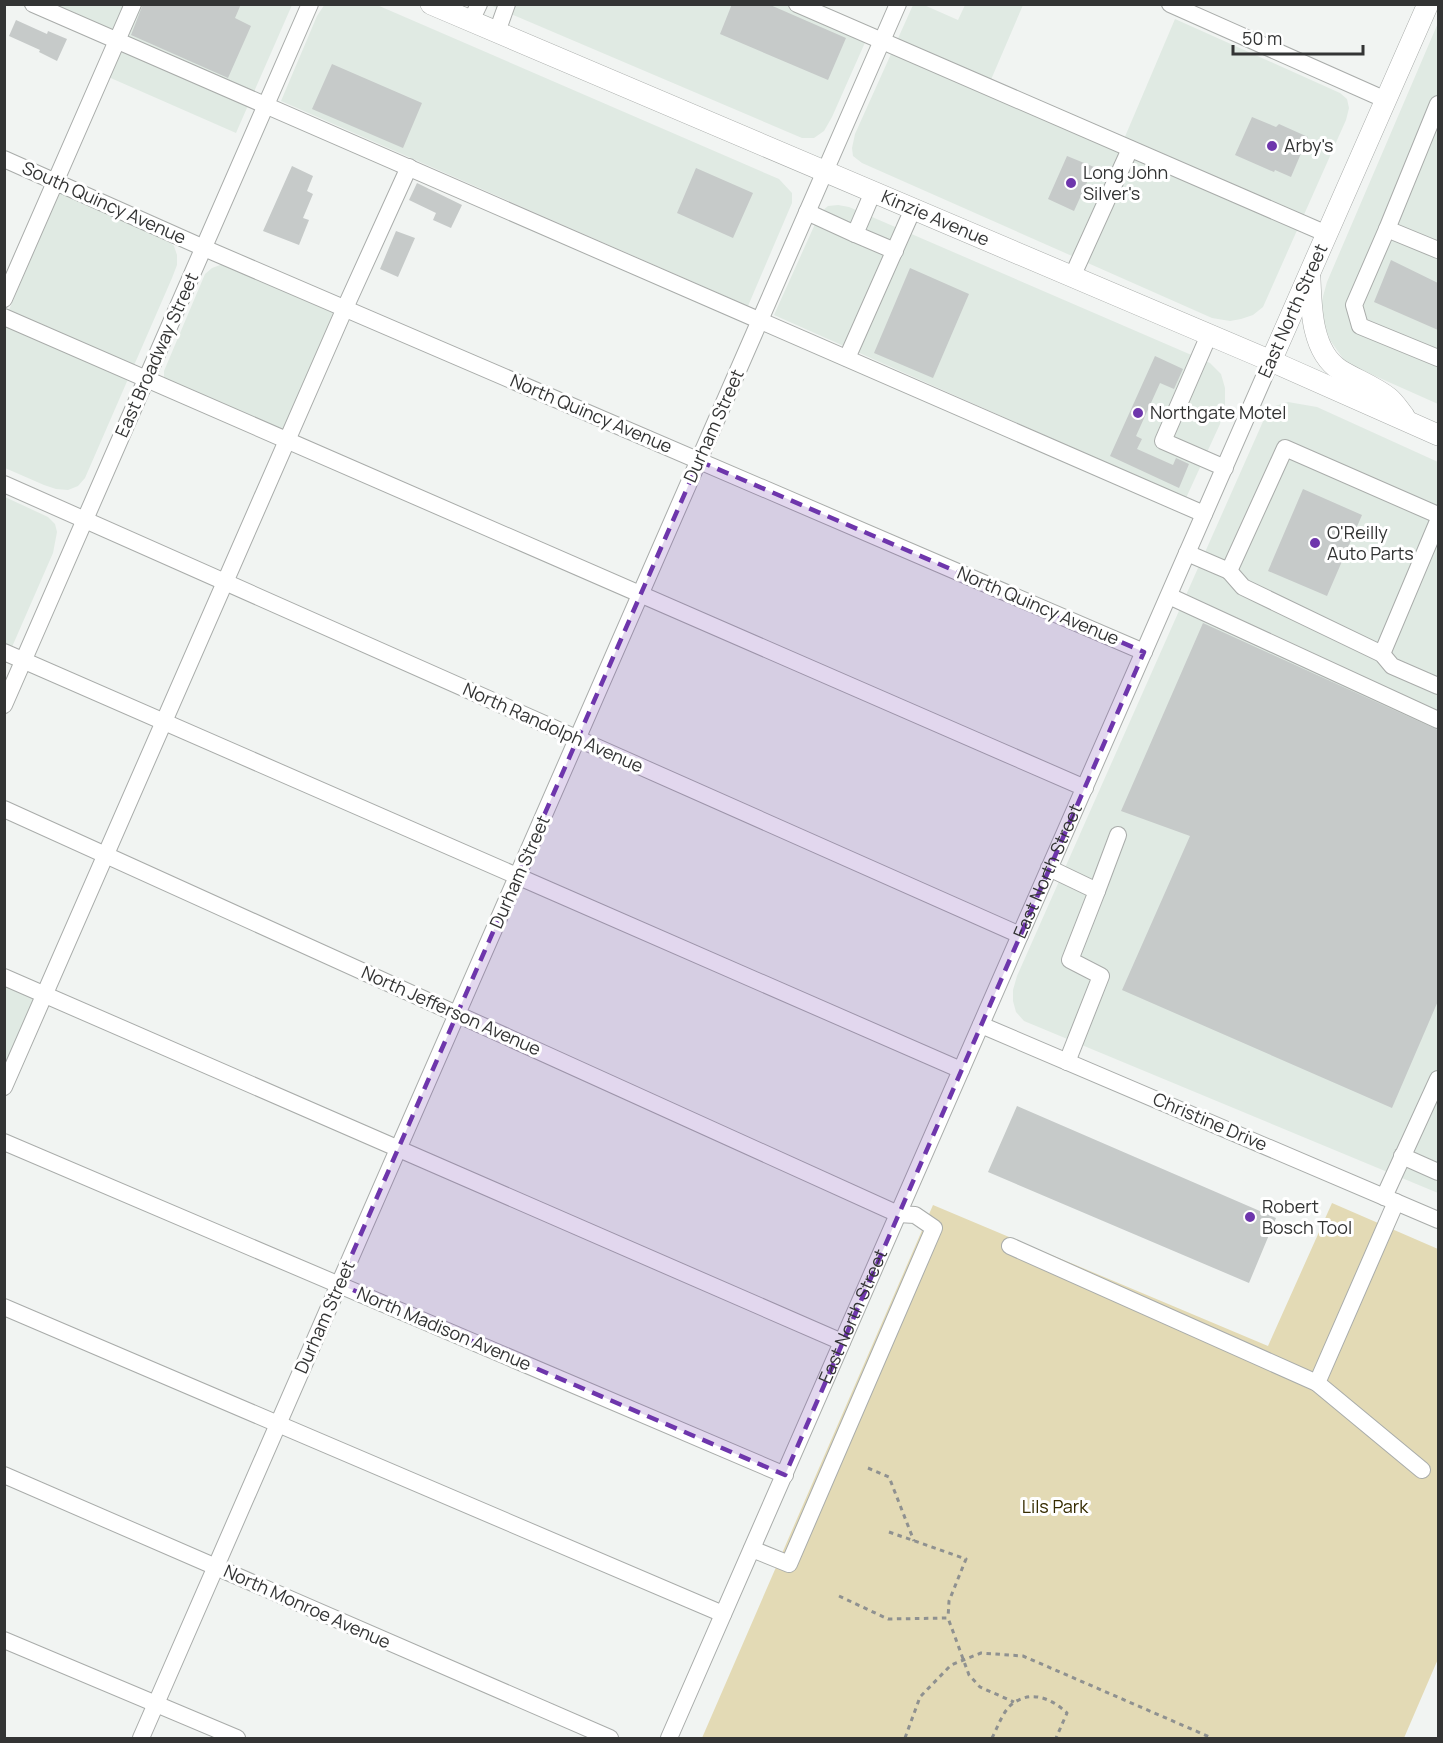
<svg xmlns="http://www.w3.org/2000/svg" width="1443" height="1743" viewBox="0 0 1443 1743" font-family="Manrope,sans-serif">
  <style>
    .built { fill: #e0eae3 }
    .green { fill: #e3dab5 }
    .building { fill: #c6cac9 }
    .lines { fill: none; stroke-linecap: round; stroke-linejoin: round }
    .minor-casing { stroke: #a9acaa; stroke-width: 18 }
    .major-casing { stroke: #a9acaa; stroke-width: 22 }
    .path { stroke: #8f9190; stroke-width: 3; stroke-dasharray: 4.5 4.5; stroke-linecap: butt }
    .minor { stroke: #fff; stroke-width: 16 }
    .major { stroke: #fff; stroke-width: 21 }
    .marked { fill: #6e36ac; fill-opacity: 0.2; stroke: #6e36ac; stroke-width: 4.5; stroke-dasharray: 12 8; stroke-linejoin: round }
    .poi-dot { fill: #6e36ac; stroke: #fff; stroke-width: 2 }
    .labels { text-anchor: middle; stroke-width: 6; stroke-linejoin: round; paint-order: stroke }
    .poi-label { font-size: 18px; fill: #333434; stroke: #fff; text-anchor: start }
    .street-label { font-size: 18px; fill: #333434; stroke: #fff }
    .park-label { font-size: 18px; fill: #362c00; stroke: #fff }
  </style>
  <rect width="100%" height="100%" fill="#f1f4f2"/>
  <path class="built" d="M325,4l52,1 402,174 13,14v10l-44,103 -467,-205 36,-85z
    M21,5h271l-56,128 -139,-61 12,-29z
    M490,5h324l57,24 -39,88 -8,14 -10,7h-12z
    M913,5h11l34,15 7,-15h58l-33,77 134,57 51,-120 165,74 7,6 2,9 -3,12 -83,187 -10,8 -12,4 -11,2 -18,-3 -350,-155 -9,-7 -1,-8 3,-14z
    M1438,23v381l-92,-41 -16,-23 -11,-29 8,-29z
    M60,192l108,48 6,6 3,9v10l-5,13 -87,200 -7,8 -10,4 -12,-1 -12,-4 -39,-17v-149z
    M838,205l11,2 361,156 11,11 4,14v17l-5,19 -34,74 -412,-183 46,-102 8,-7z
    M220,265h10l109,48 -54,121 -121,-56v-7l41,-97 7,-6z
    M1288,402l29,5 121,55v731l-414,-172 -8,-9 -3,-11v-11l4,-14 248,-559 10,-11z
    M5,497l43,20 7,7 2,8 -4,21 -48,110z
    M5,982l32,14 -32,77z"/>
  <path class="green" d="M1332,1203l106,46v410l-34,79h-702l231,-533 335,141z"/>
  <path class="building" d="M143,4h98l-6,14 16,8 -23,52 -97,-43z
    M732,4h36l78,34 -18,42 -108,-46z
    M16,20l31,14 1,-3 19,8 -10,22 -18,-9 1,-2 -31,-14z
    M332,64l90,39 -19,45 -91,-39z
    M1252,117l24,10 3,-3 29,13 -17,40 -16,-7 -1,2 -39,-17z
    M1067,156l27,11 -20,44 -26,-12z
    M292,166l21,10 -6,15 6,3 -10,24 6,2 -10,25 -36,-14z
    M696,168l57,25 -20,45 -56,-25z
    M417,183l45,22 -11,23 -18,-8 3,-7 -27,-13z
    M396,231l19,7 -17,39 -18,-8z
    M1391,260l47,23v47l-64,-28z
    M910,268l59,26 -36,84 -59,-25z
    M1155,356l28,13 -9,20 -14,-6 -24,53 6,3 -5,10 36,16 3,-7 13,6 -10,24 -69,-32z
    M1303,489l59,26 -35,81 -59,-25z
    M1203,623l235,107v271l-46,107 -270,-118 68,-154 -69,-25z
    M1017,1106l259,112 -27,65 -261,-111z"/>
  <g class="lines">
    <g class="minor-casing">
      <g id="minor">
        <path d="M33,4l1171,510"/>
        <path d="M797,4l530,230"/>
        <path d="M1170,4l216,96"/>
        <path d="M471,21l8,-17"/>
        <path d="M497,32l10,-28"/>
        <path d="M4,159l200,89 940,404"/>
        <path d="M873,192l-18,42 40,17"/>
        <path d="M807,212l48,22"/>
        <path d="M1387,229l51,-125"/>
        <path d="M1438,250l-51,-21 -33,76 6,21 78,32"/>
        <path d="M1072,277l58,-128"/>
        <path d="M4,299l129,-295"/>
        <path d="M4,317l1081,471"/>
        <path d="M1209,335l-46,106 62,27"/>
        <path d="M847,358l66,-149"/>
        <path d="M4,484l1016,451"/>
        <path d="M1187,553l42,18 56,-123 153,67"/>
        <path d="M1229,571l14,16 139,67 10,12 46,20"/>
        <path d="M1169,596l269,124"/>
        <path d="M4,652l957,418"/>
        <path d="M1382,654l56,-133"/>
        <path d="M4,705l306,-701"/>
        <path d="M4,809l894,405 17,1 19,13 -145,336 -37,-15"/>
        <path d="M1049,868l48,23 -27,69 31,16 -34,86"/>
        <path d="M1097,891l21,-56"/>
        <path d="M4,977l838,365"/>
        <path d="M981,1025l457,195"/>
        <path d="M4,1087l341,-779 64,-141"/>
        <path d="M4,1142l781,333"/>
        <path d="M1402,1156l36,16"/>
        <path d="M1384,1197l54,-118"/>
        <path d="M1010,1246l307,137 105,87"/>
        <path d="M4,1307l719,307"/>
        <path d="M1317,1383l79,-181"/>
        <path d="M4,1475l606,263"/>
        <path d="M4,1640l233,98"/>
        <path d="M141,1738l757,-1734"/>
        <path id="s1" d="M669,1738l602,-1377"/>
      </g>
    </g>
    <g class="major-casing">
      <g id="major">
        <path id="s2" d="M431,4l840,357 167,74"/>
        <path d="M1310,279c1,30 2,73 30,91 16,10 34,16 49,28 6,5 10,12 15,18"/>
        <path d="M1271,361l157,-357"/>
      </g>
    </g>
    <path class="path" d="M868,1468l21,9 25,64
      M889,1532l77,27 -17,42 -1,17
      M839,1596l49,23 60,-1 21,57 11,12 34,15
      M905,1738l15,-41 31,-32 30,-12 42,3 189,82
      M992,1738c6,-11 11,-29 23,-36 19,-12 38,-2 52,11l-11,25"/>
    <use href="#minor" class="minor"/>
    <use href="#major" class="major"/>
  </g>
  <path class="marked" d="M699,461l445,191 -359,823 -446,-191z"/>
  <g class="poi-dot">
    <circle cx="1272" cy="146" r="6"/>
    <circle cx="1071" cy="183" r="6"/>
    <circle cx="1138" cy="413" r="6"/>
    <circle cx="1315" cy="543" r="6"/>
    <circle cx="1250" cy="1217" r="6"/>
  </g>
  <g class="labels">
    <g class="poi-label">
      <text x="1284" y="152">Arby's</text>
      <text x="1083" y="179">Long John<tspan x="1083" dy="21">Silver's</tspan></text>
      <text x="1150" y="419">Northgate Motel</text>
      <text x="1327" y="539">O'Reilly<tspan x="1327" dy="21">Auto Parts</tspan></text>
      <text x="1262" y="1213">Robert<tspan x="1262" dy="21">Bosch Tool</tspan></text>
    </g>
    <g class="street-label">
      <text transform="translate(104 203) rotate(24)" y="6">South Quincy Avenue</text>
      <text dy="6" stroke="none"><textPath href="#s2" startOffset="548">Kinzie Avenue</textPath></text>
      <text transform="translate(1293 311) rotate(-66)" y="6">East North Street</text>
      <text transform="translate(157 355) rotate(-66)" y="6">East Broadway Street</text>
      <text transform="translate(591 414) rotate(23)" y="6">North Quincy Avenue</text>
      <text transform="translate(714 426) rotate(-66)" y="6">Durham Street</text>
      <text transform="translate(1038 606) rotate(23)" y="6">North Quincy Avenue</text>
      <text transform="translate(553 728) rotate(24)" y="6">North Randolph Avenue</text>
      <text dy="6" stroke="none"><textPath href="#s1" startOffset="946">East North Street</textPath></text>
      <text transform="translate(520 872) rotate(-66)" y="6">Durham Street</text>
      <text transform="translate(451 1011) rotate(24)" y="6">North Jefferson Avenue</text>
      <text transform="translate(1210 1122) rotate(23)" y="6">Christine Drive</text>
      <text transform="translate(325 1317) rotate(-66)" y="6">Durham Street</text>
      <text dy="6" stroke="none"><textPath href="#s1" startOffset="460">East North Street</textPath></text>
      <text transform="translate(444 1329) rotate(23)" y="6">North Madison Avenue</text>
      <text transform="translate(307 1607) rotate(24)" y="6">North Monroe Avenue</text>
    </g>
    <g class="park-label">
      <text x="1055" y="1513">Lils Park</text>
    </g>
  </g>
  <rect width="1443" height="1743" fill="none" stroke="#333434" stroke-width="12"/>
  <path d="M1233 45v9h130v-9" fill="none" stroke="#333434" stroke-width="3"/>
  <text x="1242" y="45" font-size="18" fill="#333434" stroke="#ffffff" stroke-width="4.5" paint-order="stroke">50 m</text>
</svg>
